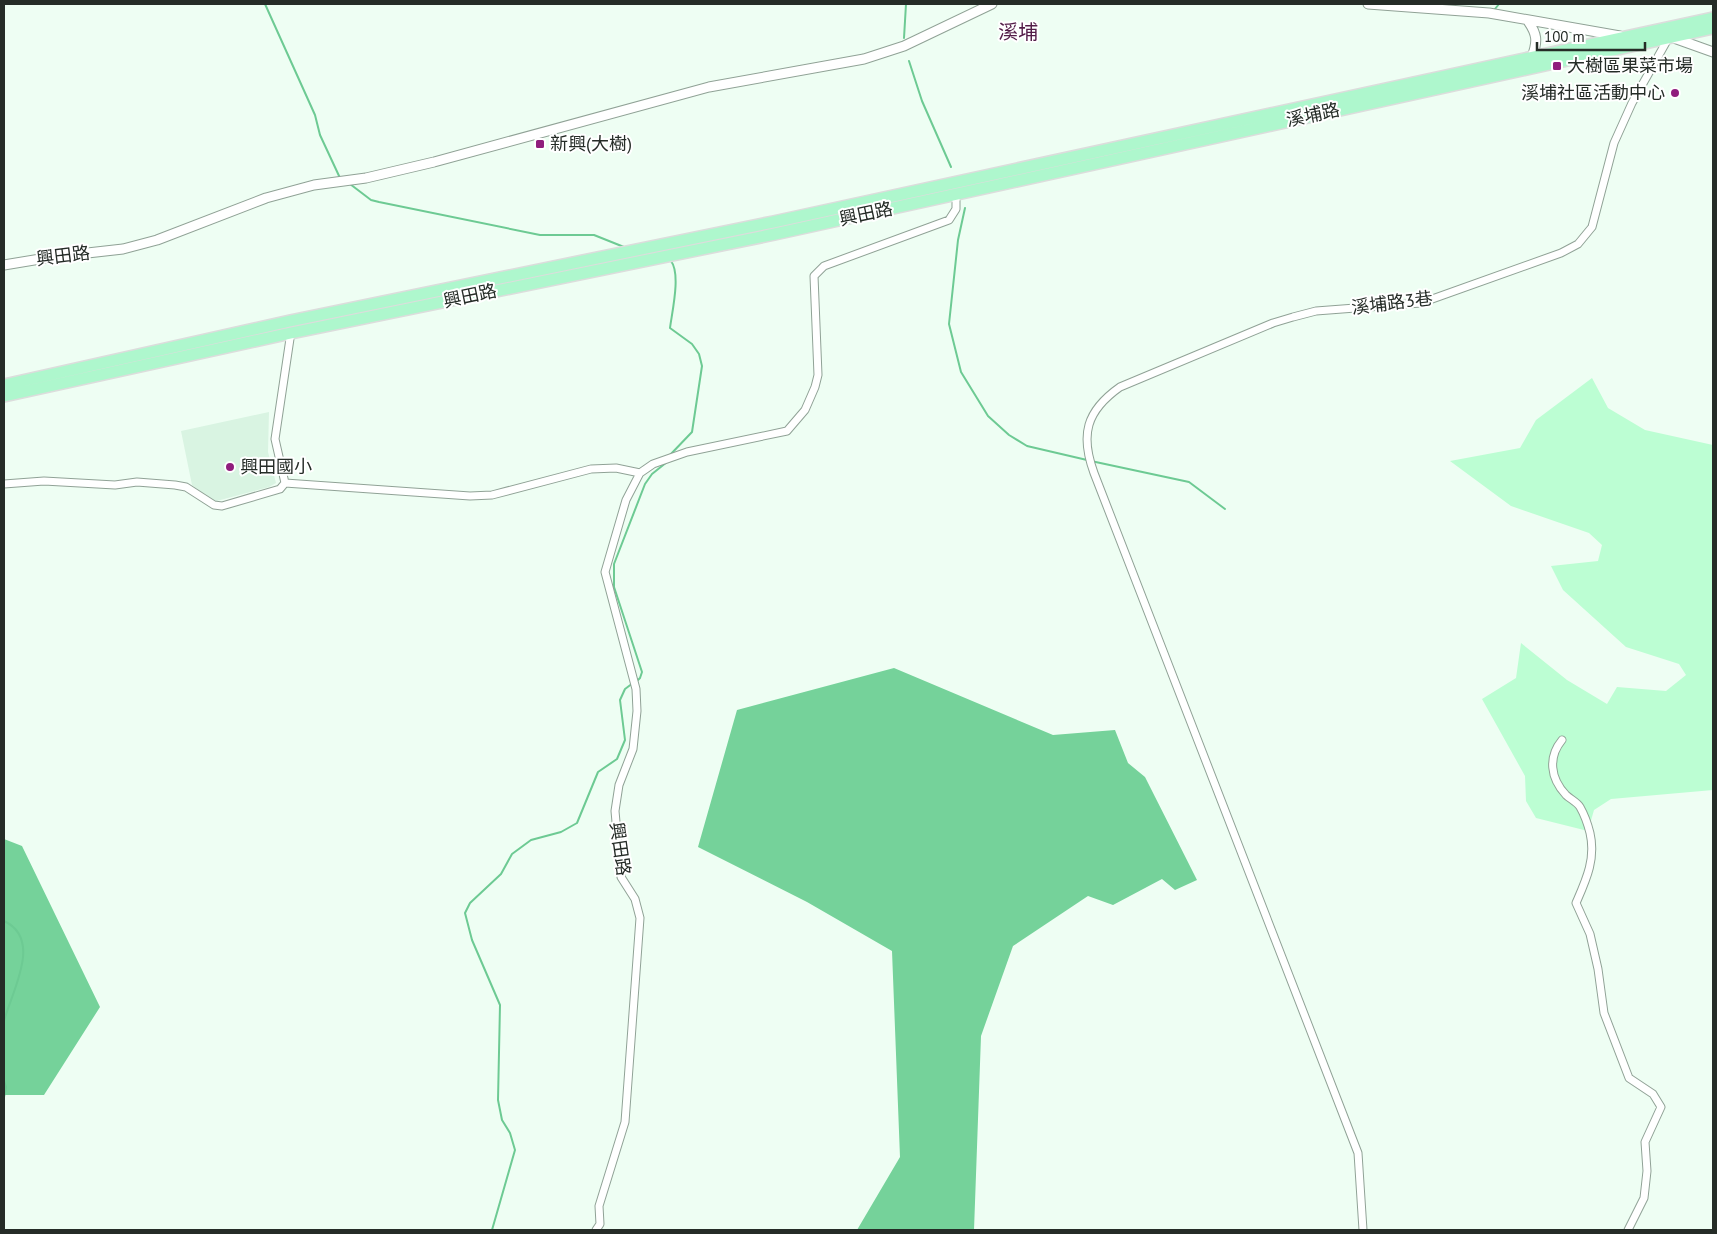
<svg xmlns="http://www.w3.org/2000/svg" width="1717" height="1234" viewBox="0 0 1717 1234" font-family="'PT Sans','Noto Sans TC',sans-serif">
  <style>
    .built { fill: #d9f4e2 }
    .green { fill: #bcfed3 }
    .forest { fill: #75d29a }
    .lines { fill: none; stroke-linecap: round; stroke-linejoin: round }
    .stream { stroke: #6dca93; stroke-width: 2 }
    .minor-casing { stroke: #90a296; stroke-width: 9 }
    .tertiary-casing { stroke: #90a296; stroke-width: 11 }
    .primary-casing { stroke: #dcdddc; stroke-width: 14 }
    .minor { stroke: #fff; stroke-width: 7 }
    .tertiary { stroke: #fff; stroke-width: 9 }
    .primary { stroke: #aef7cd; stroke-width: 11 }
    .poi-dot { fill: #901d7d; stroke: #fff; stroke-width: 2 }
    .labels { text-anchor: middle; stroke-width: 4; stroke-linejoin: round; paint-order: stroke }
    .poi-label { font-size: 18px; fill: #252c27; stroke: #fff; text-anchor: start }
    .street-label { font-size: 18px; fill: #252c27; stroke: #fff }
    .quarter-label { font-size: 20px; fill: #531c48; stroke: #fff }
  </style>
  <rect width="100%" height="100%" fill="#eefef3"/>
  <path class="built" d="M269,412l-1,40 8,31 -7,4 -56,15 -21,-17 -11,-54z"/>
  <path class="green" d="M1592,378l16,30 37,22 68,15v345l-102,9 -17,11 -6,21 -52,-13 -10,-17 -1,-25 -43,-77 34,-21 5,-35 46,37 40,24 10,-17 49,4 20,-16 -7,-11 -53,-17 -63,-57 -12,-24 47,-5 4,-16 -13,-12 -78,-27 -61,-45 70,-13 16,-28z"/>
  <path class="forest" d="M894,668l159,67 62,-5 13,33 17,14 52,103 -22,10 -13,-11 -49,26 -25,-9 -75,50 -32,90 -7,194h-117l43,-73 -8,-206 -85,-49 -109,-55 39,-137z
    M4,839l18,7 78,161 -56,88h-40z"/>
  <g class="lines">
    <path class="stream" d="M265,4l50,111 5,20 20,43
      M1495,9l4,-5
      M904,38l2,-34
      M909,61l13,40 29,66
      M350,184l21,16 8,2 161,33h54l30,12
      M965,208l-7,32 -9,84 12,48 27,44 21,19 18,11 60,14
      M669,456l23,-24 10,-66 -3,-12 -7,-10 -22,-16c2,-16 11,-54 1,-67
      M1091,461l98,21 36,27
      M637,681l3,-3 2,-6 -28,-85v-23l31,-80 7,-10 15,-12
      M4,921c39,18 8,70 0,100
      M4,1081l2,6 -2,10
      M492,1230l23,-80 -5,-17 -8,-13 -4,-20 2,-95 -28,-65 -7,-27 5,-10 31,-29 11,-20 19,-14 30,-8 16,-9 21,-51 19,-13 8,-19 -5,-40 5,-11 8,-6"/>
    <g class="minor-casing">
      <path id="minor" d="M285,483l185,13 22,-1 99,-26 25,-1 24,5
        M4,484l40,-3 71,4 22,-3 38,3 11,2 28,18 8,1 58,-17 5,-6 -10,-44 16,-107
        M1562,740c-14,17 -12,38 4,55 4,4 11,7 14,12 4,7 8,18 10,26 6,26 -4,47 -14,70l14,31 8,35 6,44 25,65 24,16 8,13 -16,35 2,29 -3,27 -16,32
        M596,1230l4,-6 -1,-18 26,-84 15,-204 -5,-19 -14,-22 -6,-66 4,-26 14,-36 4,-38 -1,-22 -31,-117 21,-72 14,-27 13,-9 34,-12 100,-21 18,-21 10,-23 3,-12 -4,-99 10,-10 125,-46 7,-11v-16
        M1363,1230l-5,-77 -264,-680c-14,-38 -8,-62 26,-86l153,-64 20,-6 23,-6 105,-8 140,-50 17,-9 14,-17 22,-84 18,-40 37,-66"/>
    </g>
    <g class="tertiary-casing">
      <path id="tertiary" d="M1368,4l121,9 131,23
        M1528,21c9,13 10,20 4,36
        M1671,37l42,15
        M4,265l48,-8 71,-8 34,-9 109,-42 48,-13 52,-7 68,-16 275,-75 155,-28 40,-13 88,-42"/>
    </g>
    <g class="primary-casing">
      <path id="primary" d="M4,385l286,-64 483,-99 940,-204
        M4,396l287,-63 484,-99 938,-206"/>
    </g>
    <use href="#minor" class="minor"/>
    <use href="#tertiary" class="tertiary"/>
    <use href="#primary" class="primary"/>
  </g>
  <g class="poi-dot">
    <rect x="1552" y="61" width="10" height="10" rx="2.5"/>
    <circle cx="1675" cy="93" r="5"/>
    <rect x="535" y="139" width="10" height="10" rx="2.5"/>
    <circle cx="230" cy="467" r="5"/>
  </g>
  <g class="labels">
    <g class="poi-label">
      <text x="1567" y="72">大樹區果菜市場</text>
      <text x="1665" y="99" text-anchor="end">溪埔社區活動中心</text>
      <text x="550" y="150">新興(大樹)</text>
      <text x="240" y="473">興田國小</text>
    </g>
    <g class="street-label">
      <text transform="translate(1313 115) rotate(-12)" y="6">溪埔路</text>
      <text transform="translate(866 214) rotate(-12)" y="6">興田路</text>
      <text transform="translate(63 256) rotate(-7)" y="6">興田路</text>
      <text transform="translate(470 296) rotate(-12)" y="6">興田路</text>
      <text transform="translate(1392 303) rotate(-7)" y="6">溪埔路3巷</text>
      <text transform="translate(620 849) rotate(82)" y="6">興田路</text>
    </g>
    <g class="quarter-label">
      <text x="1018" y="39">溪埔</text>
    </g>
  </g>
  <rect width="1717" height="1234" fill="none" stroke="#252c27" stroke-width="10"/>
  <path d="M1537 42v8h108v-8" fill="none" stroke="#252c27" stroke-width="2.5"/>
  <text x="1544" y="42" font-size="15" fill="#252c27" stroke="#ffffff" stroke-width="4" paint-order="stroke">100 m</text>
</svg>
